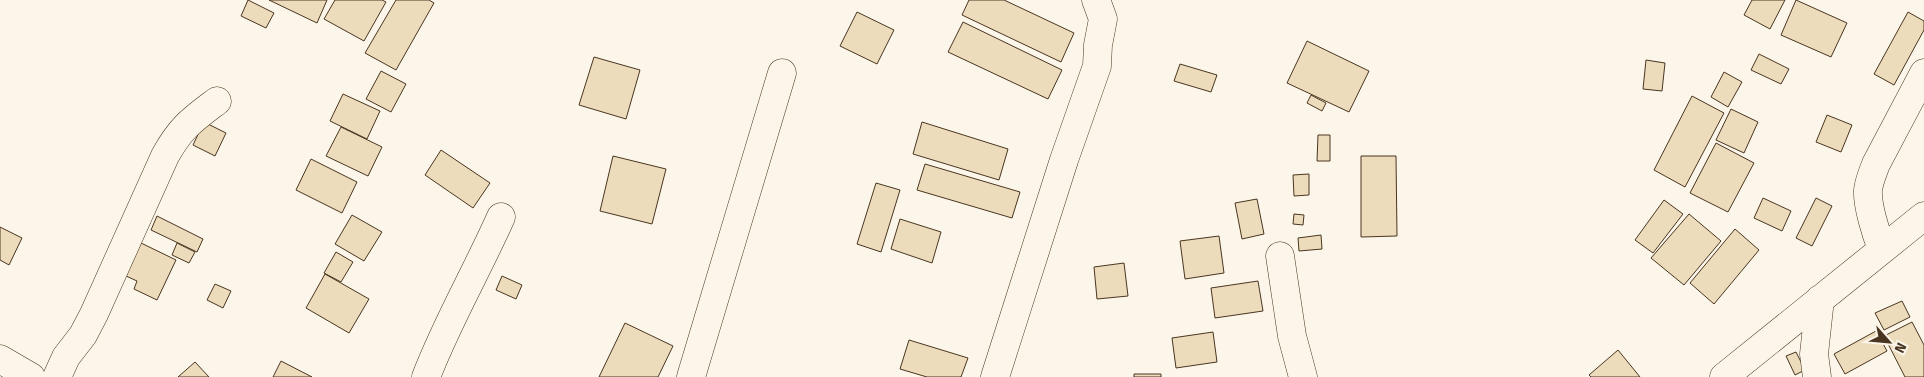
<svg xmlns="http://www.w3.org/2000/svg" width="1924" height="377" viewBox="0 0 1924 377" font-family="'Fira Sans',sans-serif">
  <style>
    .building { fill: #ecdcbc; stroke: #4a3520 }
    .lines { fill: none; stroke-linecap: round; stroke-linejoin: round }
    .minor-casing { stroke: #4a3520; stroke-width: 29 }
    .minor { stroke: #fbf6e9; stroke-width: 28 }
  </style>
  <rect width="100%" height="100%" fill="#fbf6e9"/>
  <path class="building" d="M248,0l26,13 -8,15 -25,-12z
    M269,0h58l-10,23z
    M335,0h47l4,2 -22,39 -40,-22z
    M396,0h33l5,3 -38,67 -31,-17z
    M969,0h35l70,33 -13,29 -99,-47z
    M1752,0h33l-15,29 -26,-14z
    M1796,0l51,23 -16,34 -50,-22z
    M857,12l37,18 -17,34 -37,-18z
    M1908,12l16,9v9l-30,55 -20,-11z
    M963,22l99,48 -14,29 -100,-47z
    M1307,41l62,30 -20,41 -62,-29z
    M1759,54l30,15 -8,15 -30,-14z
    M594,57l46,13 -14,49 -47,-14z
    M1646,60l19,3 -3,28 -19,-2z
    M1180,64l37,11 -6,17 -37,-11z
    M381,71l25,13 -15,28 -25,-13z
    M1724,72l18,10 -14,25 -17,-10z
    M343,94l37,17 -13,28 -37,-18z
    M1311,95l15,8 -4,8 -15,-8z
    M1692,96l32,17 -39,74 -31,-17z
    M1731,109l27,13 -14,31 -28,-13z
    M1827,115l25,10 -11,27 -25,-10z
    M204,122l22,11 -11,23 -22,-11z
    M922,122l86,27 -9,31 -86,-26z
    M341,127l41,20 -14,29 -42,-20z
    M1318,135h12v26h-13z
    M1716,143l38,20 -26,49 -38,-19z
    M441,150l49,33 -17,25 -48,-33z
    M613,156l53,13 -14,55 -52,-13z
    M1361,156h35l1,80 -36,1z
    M311,159l46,23 -15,31 -46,-23z
    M925,164l95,28 -8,26 -95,-28z
    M1309,174v21l-15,1 -1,-21z
    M876,183l24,7 -19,62 -24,-8z
    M1763,198l28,13 -9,20 -28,-13z
    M1816,198l16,8 -20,40 -16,-8z
    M1257,199l7,35 -22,5 -7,-36z
    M1664,200l19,14 -30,39 -18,-13z
    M1294,214l10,1 -1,10 -10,-1z
    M1689,214l32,27 -37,44 -33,-27z
    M352,215l30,17 -18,29 -29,-17z
    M157,216l46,23 -6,13 -46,-22z
    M900,219l41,13 -9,31 -41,-14z
    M0,227l22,11 -13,27 -9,-5z
    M1735,229l24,21 -45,54 -24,-21z
    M1321,235l1,14 -23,2 -1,-13z
    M1219,236l5,37 -39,6 -5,-38z
    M141,243l35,17 -19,40 -23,-11 3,-8 -11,-5z
    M177,243l18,9 -6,11 -17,-8z
    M336,252l17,10 -12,20 -17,-9z
    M1124,263l4,33 -31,3 -3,-32z
    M325,274l44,25 -20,34 -43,-25z
    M502,276l20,9 -6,14 -20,-9z
    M1258,281l5,30 -48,7 -4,-30z
    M215,284l16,7 -8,17 -16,-8z
    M1902,301l8,16 -26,13 -9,-17z
    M1912,322l12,23v32h-19l-21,-41z
    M625,323l48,23 -15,31h-59z
    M1876,331l11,20 -42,23 -11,-20z
    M1213,332l4,30 -41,6 -4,-30z
    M909,340l59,18 -7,19h-34l-27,-8z
    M1618,350l22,27h-49l-2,-2z
    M1796,352l9,18 -10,5 -9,-19z
    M281,361l31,16h-39z
    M195,362l14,15h-31z
    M1134,374h27v3h-27z"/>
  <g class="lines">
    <g class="minor-casing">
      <path id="minor" d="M1882,249c-6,-15 -15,-44 -14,-59 1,-9 5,-18 8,-26l48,-91
        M1280,256l12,80 11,41
        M0,359l31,18
        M57,377l9,-20 17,-22 11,-21 71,-158c16,-29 27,-36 52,-55
        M426,377c21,-55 51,-106 75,-160
        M691,377l91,-304
        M995,377l69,-217 33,-94 1,-21 5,-26 -7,-19
        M1724,377l200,-161
        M1817,377l-3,-23 6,-55"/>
    </g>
    <use href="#minor" class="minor"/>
  </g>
  <g transform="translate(1889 342) rotate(117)" stroke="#fbf6e9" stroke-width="4" paint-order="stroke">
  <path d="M0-4L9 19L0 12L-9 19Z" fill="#4a3520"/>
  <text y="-8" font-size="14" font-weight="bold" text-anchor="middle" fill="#4a3520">N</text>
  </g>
</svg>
